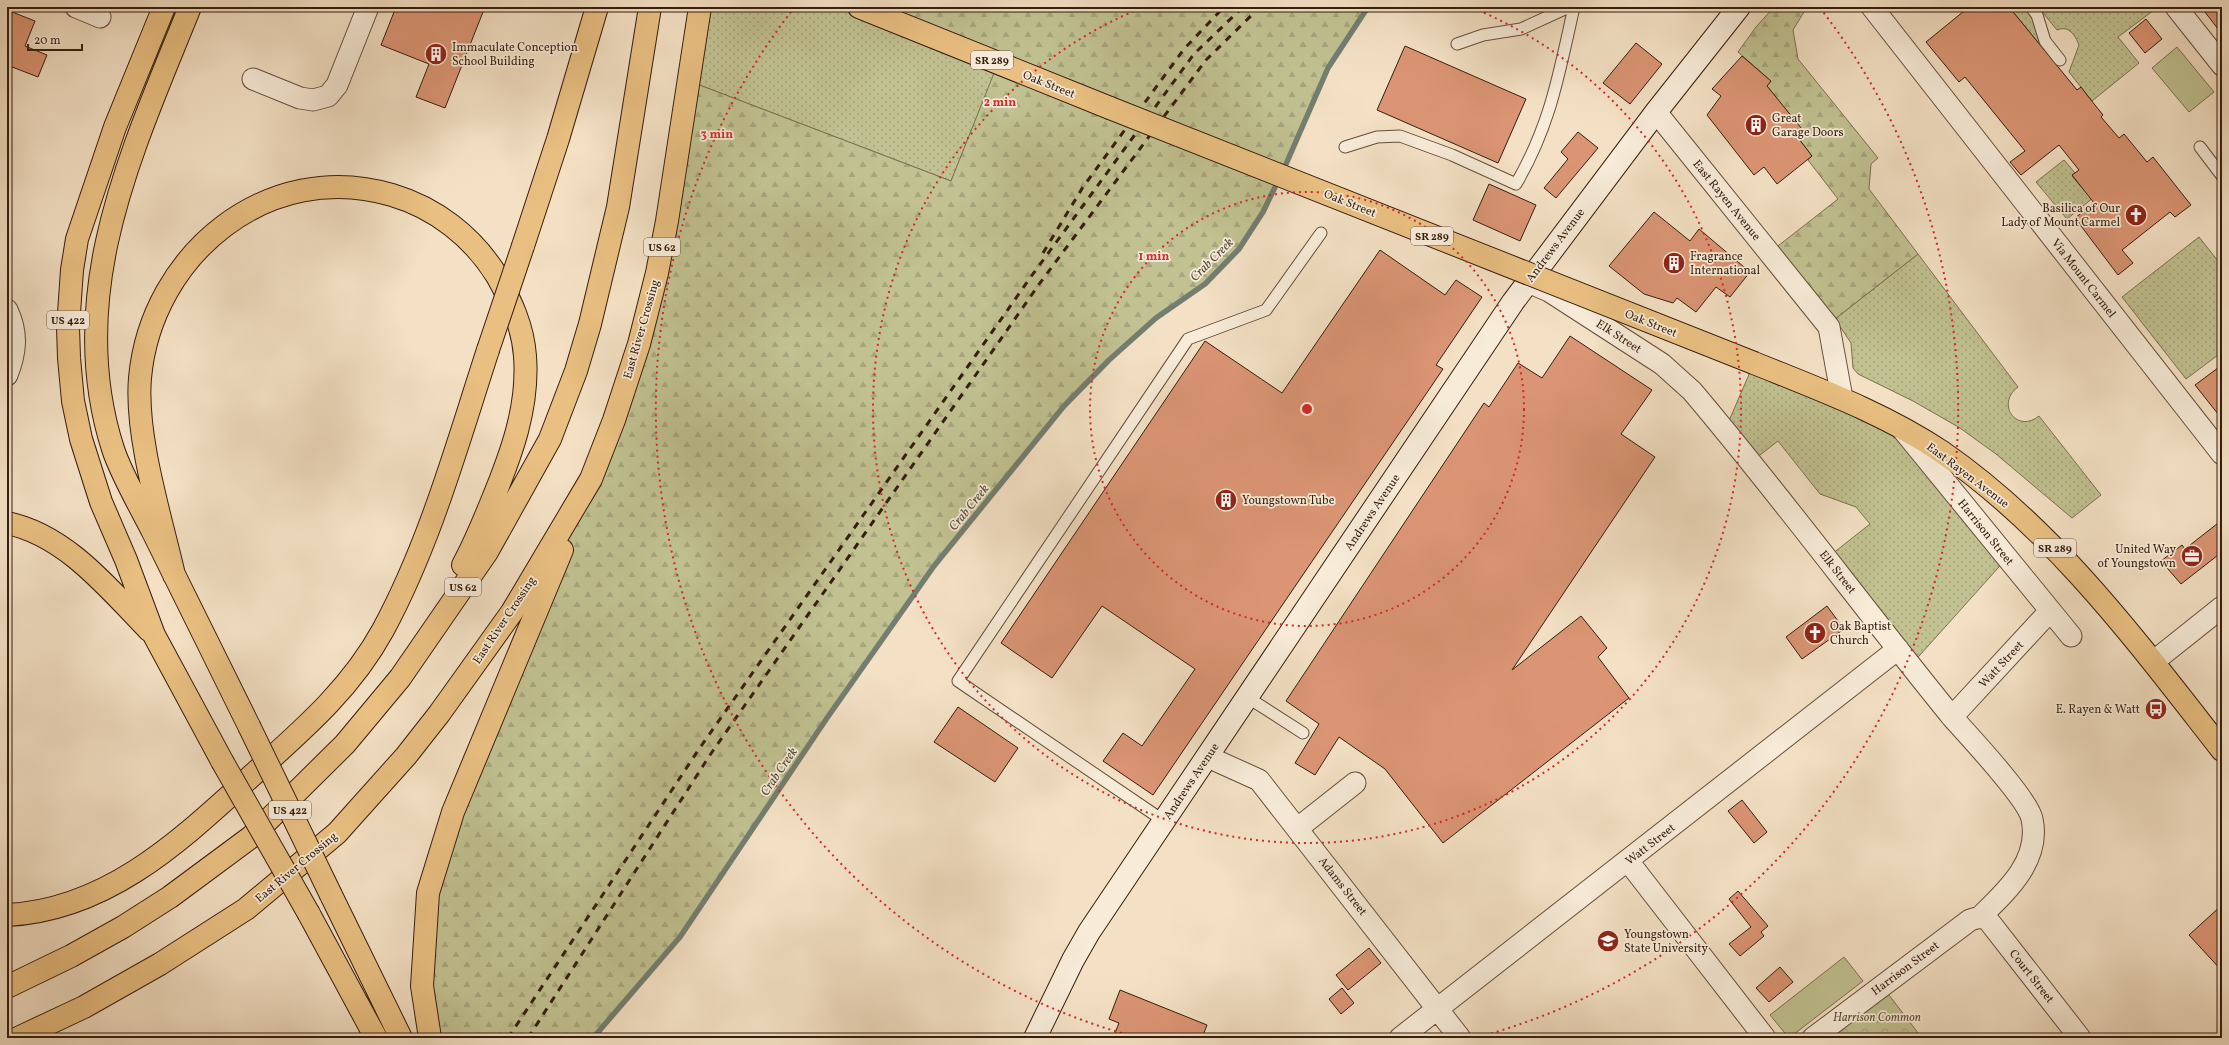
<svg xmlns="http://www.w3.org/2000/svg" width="2229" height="1045" viewBox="0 0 2229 1045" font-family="Vollkorn,serif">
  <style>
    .grass { fill: url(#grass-dots); stroke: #7b6f50 }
    .forest { fill: url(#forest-firs); stroke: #7b6f50 }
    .park { fill: url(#park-crowns); stroke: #7b6f50 }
    .garden { fill: #c1c191; stroke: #7b6f50 }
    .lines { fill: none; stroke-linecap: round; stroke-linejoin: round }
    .stream { stroke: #737e71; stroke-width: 5.5 }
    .building { fill: #db9574; stroke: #351d0e }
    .lane-casing { stroke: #654e3c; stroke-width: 13 }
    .street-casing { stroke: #654e3c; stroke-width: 23 }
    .secondary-casing { stroke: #351d0e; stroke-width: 24 }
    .primary-casing { stroke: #351d0e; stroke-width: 24 }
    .highway-casing { stroke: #351d0e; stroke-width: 24 }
    .lane { stroke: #f8ecd9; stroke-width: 11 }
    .street { stroke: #f8ecd9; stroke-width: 21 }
    .secondary { stroke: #f8ecd9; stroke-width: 22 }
    .primary { stroke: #eac082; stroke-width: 22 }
    .highway { stroke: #eac082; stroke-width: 22 }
    .rail { stroke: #351d0e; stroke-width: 3; stroke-dasharray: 7 7; stroke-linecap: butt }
    .primary-bridge-casing { stroke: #351d0e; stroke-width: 24; stroke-linecap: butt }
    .highway-bridge-casing { stroke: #351d0e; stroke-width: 24; stroke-linecap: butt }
    .primary-bridge { stroke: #eac082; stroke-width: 22 }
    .highway-bridge { stroke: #eac082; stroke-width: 22 }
    .ring { fill: none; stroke: #d62828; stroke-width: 2; stroke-dasharray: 2 4 }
    .labels { text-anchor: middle; stroke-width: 3.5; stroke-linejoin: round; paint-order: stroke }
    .shield { fill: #f8ecd9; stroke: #705b4b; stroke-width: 1 }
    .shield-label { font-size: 11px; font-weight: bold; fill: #351d0e }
    .poi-label { font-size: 12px; fill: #351d0e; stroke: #f8ecd9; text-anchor: start }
    .street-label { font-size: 12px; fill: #351d0e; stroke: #f8ecd9 }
    .park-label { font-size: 12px; font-style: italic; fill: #5f4e35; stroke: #f8ecd9 }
    .water-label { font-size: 13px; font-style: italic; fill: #544d40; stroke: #f8ecd9 }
    .centre { fill: #d62828; stroke: #f8ecd9; stroke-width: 2 }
    .ring-label { font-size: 12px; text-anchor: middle; font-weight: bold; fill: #d62828; stroke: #f8ecd9; stroke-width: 3.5; stroke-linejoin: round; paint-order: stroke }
  </style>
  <defs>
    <pattern id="grass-dots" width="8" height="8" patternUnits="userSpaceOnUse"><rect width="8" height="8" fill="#c1c191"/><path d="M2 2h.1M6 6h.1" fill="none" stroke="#a6a57c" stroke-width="1.8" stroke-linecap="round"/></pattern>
    <pattern id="forest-firs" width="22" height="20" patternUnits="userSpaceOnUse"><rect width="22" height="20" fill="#c1c191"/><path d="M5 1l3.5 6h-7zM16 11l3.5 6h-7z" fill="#a6a57c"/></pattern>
    <pattern id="park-crowns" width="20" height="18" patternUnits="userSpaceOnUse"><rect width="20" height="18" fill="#c1c191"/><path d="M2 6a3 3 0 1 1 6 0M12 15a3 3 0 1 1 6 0" fill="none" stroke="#a6a57c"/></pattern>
  </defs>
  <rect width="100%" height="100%" fill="#f4e1c5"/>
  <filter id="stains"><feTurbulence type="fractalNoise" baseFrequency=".005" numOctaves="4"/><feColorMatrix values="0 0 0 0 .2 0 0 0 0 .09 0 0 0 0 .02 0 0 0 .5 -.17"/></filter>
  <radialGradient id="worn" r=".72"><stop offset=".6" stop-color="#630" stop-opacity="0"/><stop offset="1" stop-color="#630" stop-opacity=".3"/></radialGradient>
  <path class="grass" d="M700,7h159l140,56 -48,118 -262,-100z
    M2009,7h149l-40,30 21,26 -47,38 -23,-29 10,-27c-4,-10 -10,-20 -22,-15l-17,-21 -4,4 9,28 -5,4z
    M2064,160l11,13 -3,3 9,11 3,-2 10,12 -27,22 -31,-37z
    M2199,237l23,29v86l-36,27 -64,-82z
    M1918,254l100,133c-23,17 -1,47 21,29l62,79 -29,23 -76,-64 -36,-26 -47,-27 -55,-27 -5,-6 -2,-25 -16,-24z
    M1754,363l134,57 119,138 -96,107 -84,-107 43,-34 -14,-17 -36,-13 -42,-53 -27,21 -26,-32z"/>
  <path class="forest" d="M859,7h509l-40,61 -47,108 -18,36 -24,37 -34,35 -49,34 -47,42 -45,46 -130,160 -107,152 -147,219 -85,101h-165l-2,-145 186,-473 75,-339 262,100 47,-118z
    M1774,7h33l-14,23 5,29 80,99 -7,6 -2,25 49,65 -83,65 -57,-73 60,-47 -30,-39 4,-4 -13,-17 6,-5 -38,-48 4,-5 -33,-29 18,-25z"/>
  <path class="park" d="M1882,986l40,52h-109z"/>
  <path class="garden" d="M2177,47l37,45 -25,20 -37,-44z
    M1844,957l19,24 -74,57 -19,-23z"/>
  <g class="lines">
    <path class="stream" d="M1283,171l45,-103 40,-61
      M593,1038l87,-101 147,-219 107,-152 130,-160 45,-46 47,-42 49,-34 34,-35 24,-37 16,-33"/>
  </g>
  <path class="building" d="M396,7h89l-40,101 -29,-11 13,-33 -48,-19z
    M1969,7h40l68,83 4,-3 6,8 16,20 -2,2 18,21 5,-4 23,28 6,-5 38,48 -16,12 -5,-5 -48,38 11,13 -15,12 -43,-57 19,-15 -22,-28 7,-5 -20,-25 -38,30 -11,-13 15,-11 -60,-74 -6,5 -33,-40z
    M2201,7h21v27z
    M7,10l28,11 -10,25 22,9 -9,22 -31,-12z
    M2146,19l16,20 -17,14 -16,-20z
    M1636,43l26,21 -32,40 -27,-21z
    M1405,46l121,53 -28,64 -121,-53z
    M1742,56l29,25 -4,5 39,48 -7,5 13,17 -35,28 -13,-17 -10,8 -47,-60 14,-19 -9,-7z
    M1578,132l20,16 -42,50 -12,-10 24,-29 -7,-7z
    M1489,184l47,21 -16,36 -47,-21z
    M1654,212l36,29 9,-12 51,43 -20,25 -14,-10 -20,25 -19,-14 -4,5 -29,-9 -35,-28z
    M1380,250l65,45 11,-15 26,17 -46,68 7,4 -290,426 -50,-34 20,-28 19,13 53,-77 -93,-63 -50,72 -51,-35 204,-302 77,52z
    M1570,336l82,54 -31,44 34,23 -143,213 69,-54 26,32 -9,9 31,41 -186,145 -58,-74 -46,-32 -24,38 -20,-12 24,-39 -33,-23 198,-298 5,4 29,-44 24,15z
    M2222,365v54l-27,-34z
    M2222,520v32l-41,32 -20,-23 21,-16 3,4z
    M1827,606l17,23 -42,30 -16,-22z
    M958,707l60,41 -23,34 -61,-40z
    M1742,800l25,32 -13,11 -26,-32z
    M1738,891l30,35 -7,6 3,4 -24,20 -11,-12 22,-17 -22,-28z
    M2222,905v66l-33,-36z
    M1369,948l12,15 -33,27 -12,-15z
    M1780,967l13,15 -24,20 -13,-14z
    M1342,988l12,15 -13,11 -12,-15z
    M1120,990l87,35 -5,13h-89l6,-15 -10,-4z"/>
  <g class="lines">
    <g class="lane-casing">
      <path id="lane" d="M2031,7l6,8 8,26 15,19
        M1457,44l26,-9 38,-6 48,-22
        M1345,147l32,-10 23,-1 52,19 64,29c35,-60 43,-111 58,-177
        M2200,147l22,29
        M1247,697l56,36
        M1164,821l-206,-140 230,-342 78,-29 55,-77"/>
    </g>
    <g class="street-casing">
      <path id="street" d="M76,7l24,10
        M1872,7l350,447
        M2176,7l46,58
        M253,79l47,19 13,2 15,-4 9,-11 31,-78
        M1656,112l173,215 13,71
        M1535,285l14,6 113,73 30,27c90,106 172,218 260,326 17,19 76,82 80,102 9,41 -25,72 -52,98
        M7,310c11,23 9,42 0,65
        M1903,430l168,206
        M2153,662l69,-55
        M1952,717l98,-106
        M1208,757l51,23 201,258
        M1298,828l57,-45
        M1628,861l137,177
        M1980,917l8,3 92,118
        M1400,1038l498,-389
        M1813,1038l157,-118 10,-3"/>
    </g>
    <g class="secondary-casing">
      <path id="secondary" d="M1035,1038l38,-78 16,-28 424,-630 143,-190 83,-105"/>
    </g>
    <g class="primary-casing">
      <path id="primary" d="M859,7l251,101
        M1754,363c64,26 130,50 188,89 114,79 196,191 280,298"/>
    </g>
    <g class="highway-casing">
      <path id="highway" d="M164,7l-49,120 -38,112 -5,31 -4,57 1,31 4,43 8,38 20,63 25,58 28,75 68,126
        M190,7c-57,142 -127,286 -77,442 8,25 28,59 40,83 32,65 64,130 96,194
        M523,246l35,-107 39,-132
        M7,523c59,12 102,66 142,107
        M174,575c-13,-57 -39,-139 -34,-197 11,-124 129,-220 252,-183 44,13 81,42 105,81 14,25 26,51 28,80 4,51 -14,99 -33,145 -9,22 -18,44 -29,64
        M331,895l70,143
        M309,914l67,124
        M7,915c104,-5 178,-79 250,-144 48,-43 95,-84 126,-141 47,-87 74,-185 105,-280
        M7,987l64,-31 52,-29 47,-30 81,-60 94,-93 55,-66 87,-126 63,-113 26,-68 14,-47 28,-117 32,-200
        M18,1038l66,-31 76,-43 86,-55 91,-76 69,-77 33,-42 73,-102 79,-133 23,-59 25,-76 18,-71 10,-52 33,-214
        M430,1038l-8,-52 6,-93 25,-81 109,-262"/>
    </g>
    <use href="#lane" class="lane"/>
    <use href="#street" class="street"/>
    <use href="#secondary" class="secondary"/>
    <use href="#primary" class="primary"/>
    <use href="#highway" class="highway"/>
    <path class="rail" d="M1043,253l40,-66 101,-138 40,-42
      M508,1038l191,-289 331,-471 164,-224 49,-47
      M528,1038l182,-283 330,-472 166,-223 54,-53"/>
    <g class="primary-bridge-casing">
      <path id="primary-bridge" d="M1110,108l644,255"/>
    </g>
    <g class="highway-bridge-casing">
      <path id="highway-bridge" d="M488,350l35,-104
        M249,726l82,169
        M222,761l87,153"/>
    </g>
    <use href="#primary-bridge" class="primary-bridge"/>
    <use href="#highway-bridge" class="highway-bridge"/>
  </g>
  <g class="ring">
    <circle cx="1307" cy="409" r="217"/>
    <path d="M1473 8A434 434 0 1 1 1141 8"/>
    <path d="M1139 1038A651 651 0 0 1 794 8M1820 8A651 651 0 0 1 1475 1038"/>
  </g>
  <defs>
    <g id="building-disc" transform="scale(1.15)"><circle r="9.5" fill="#8f2418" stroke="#f8ecd9"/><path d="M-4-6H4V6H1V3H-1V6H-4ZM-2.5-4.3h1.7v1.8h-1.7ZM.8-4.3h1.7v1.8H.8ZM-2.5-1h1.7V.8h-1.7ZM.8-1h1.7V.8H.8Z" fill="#fff"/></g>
    <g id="church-disc" transform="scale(1.15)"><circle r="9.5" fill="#8f2418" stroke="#f8ecd9"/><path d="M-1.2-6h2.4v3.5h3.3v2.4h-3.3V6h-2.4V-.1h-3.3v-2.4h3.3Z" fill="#fff"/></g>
    <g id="office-disc" transform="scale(1.15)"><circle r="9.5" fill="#8f2418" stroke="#f8ecd9"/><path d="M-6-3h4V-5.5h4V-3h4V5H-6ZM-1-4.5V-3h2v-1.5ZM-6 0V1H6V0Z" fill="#fff"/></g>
    <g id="bus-disc" transform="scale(1.15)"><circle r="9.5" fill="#8f2418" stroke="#f8ecd9"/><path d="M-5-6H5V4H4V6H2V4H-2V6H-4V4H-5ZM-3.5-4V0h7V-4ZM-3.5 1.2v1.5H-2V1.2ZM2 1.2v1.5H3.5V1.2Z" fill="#fff"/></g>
    <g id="university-disc" transform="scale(1.15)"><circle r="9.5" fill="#8f2418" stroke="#f8ecd9"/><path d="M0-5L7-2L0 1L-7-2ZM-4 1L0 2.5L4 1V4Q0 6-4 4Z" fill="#fff"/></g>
  </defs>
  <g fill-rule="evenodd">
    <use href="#building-disc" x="436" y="54"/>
    <use href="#building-disc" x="1756" y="125"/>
    <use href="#church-disc" x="2136" y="215"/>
    <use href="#building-disc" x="1674" y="263"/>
    <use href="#building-disc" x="1226" y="500"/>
    <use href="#office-disc" x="2192" y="556"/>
    <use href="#church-disc" x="1815" y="633"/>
    <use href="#bus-disc" x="2156" y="709"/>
    <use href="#university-disc" x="1608" y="941"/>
  </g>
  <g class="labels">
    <g class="shield">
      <rect x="971" y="51" width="42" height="18" rx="3"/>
      <rect x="1411" y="227" width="42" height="18" rx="3"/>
      <rect x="644" y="238" width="36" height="18" rx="3"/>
      <rect x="47" y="311" width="42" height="18" rx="3"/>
      <rect x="2034" y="539" width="42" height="18" rx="3"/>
      <rect x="445" y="578" width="36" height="18" rx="3"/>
      <rect x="269" y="801" width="42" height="18" rx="3"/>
    </g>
    <g class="shield-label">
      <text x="992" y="64">SR 289</text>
      <text x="1432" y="240">SR 289</text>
      <text x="662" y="251">US 62</text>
      <text x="68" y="324">US 422</text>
      <text x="2055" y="552">SR 289</text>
      <text x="463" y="591">US 62</text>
      <text x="290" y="814">US 422</text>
    </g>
    <g class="poi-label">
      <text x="452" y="51">Immaculate Conception<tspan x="452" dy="14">School Building</tspan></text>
      <text x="1772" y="122">Great<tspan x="1772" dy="14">Garage Doors</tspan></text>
      <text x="2120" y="212" text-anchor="end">Basilica of Our<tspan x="2120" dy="14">Lady of Mount Carmel</tspan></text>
      <text x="1690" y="260">Fragrance<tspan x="1690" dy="14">International</tspan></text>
      <text x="1242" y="504">Youngstown Tube</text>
      <text x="2176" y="553" text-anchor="end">United Way<tspan x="2176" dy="14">of Youngstown</tspan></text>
      <text x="1830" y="630">Oak Baptist<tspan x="1830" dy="14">Church</tspan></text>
      <text x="2140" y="713" text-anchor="end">E. Rayen &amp; Watt</text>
      <text x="1624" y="938">Youngstown<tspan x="1624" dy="14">State University</tspan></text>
    </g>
    <g class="street-label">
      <text transform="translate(1049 84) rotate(22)" y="4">Oak Street</text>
      <text transform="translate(1727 200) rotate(51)" y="4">East Rayen Avenue</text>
      <text transform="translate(1350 203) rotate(22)" y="4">Oak Street</text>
      <text transform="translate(1555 245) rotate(-53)" y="4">Andrews Avenue</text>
      <text transform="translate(2084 278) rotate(52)" y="4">Via Mount Carmel</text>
      <text transform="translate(1651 323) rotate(22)" y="4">Oak Street</text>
      <text transform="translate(641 329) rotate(-74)" y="4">East River Crossing</text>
      <text transform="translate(1619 336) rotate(33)" y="4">Elk Street</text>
      <text transform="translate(1968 475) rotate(37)" y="4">East Rayen Avenue</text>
      <text transform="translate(1372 512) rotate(-56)" y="4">Andrews Avenue</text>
      <text transform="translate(1986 532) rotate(51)" y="4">Harrison Street</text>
      <text transform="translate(1838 572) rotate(52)" y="4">Elk Street</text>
      <text transform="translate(504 620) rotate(-56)" y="4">East River Crossing</text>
      <text transform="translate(2001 664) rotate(-47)" y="4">Watt Street</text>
      <text transform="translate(1191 781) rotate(-56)" y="4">Andrews Avenue</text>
      <text transform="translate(1650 844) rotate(-38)" y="4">Watt Street</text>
      <text transform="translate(296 867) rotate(-40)" y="4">East River Crossing</text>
      <text transform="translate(1343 886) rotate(52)" y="4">Adams Street</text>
      <text transform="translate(1905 968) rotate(-37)" y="4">Harrison Street</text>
      <text transform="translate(2032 976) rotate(52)" y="4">Court Street</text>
    </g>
    <g class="park-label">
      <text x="1877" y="1021">Harrison Common</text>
    </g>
    <g class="water-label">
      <text transform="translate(1211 259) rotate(-45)" y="5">Crab Creek</text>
      <text transform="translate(968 507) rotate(-51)" y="5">Crab Creek</text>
      <text transform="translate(778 771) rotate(-56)" y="5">Crab Creek</text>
    </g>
  </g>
  <circle cx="1307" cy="409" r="6" class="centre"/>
  <g class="ring-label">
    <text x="1000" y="106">2 min</text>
    <text x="717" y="138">3 min</text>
    <text x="1154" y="260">1 min</text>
  </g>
  <rect width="2229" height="1045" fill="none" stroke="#f4e1c5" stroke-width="24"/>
  <rect x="8" y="8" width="2213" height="1029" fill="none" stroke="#351d0e" stroke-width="2"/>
  <rect x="12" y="12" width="2205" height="1021" fill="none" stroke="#351d0e"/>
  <path d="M28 44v6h54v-6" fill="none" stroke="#351d0e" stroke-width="2"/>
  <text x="34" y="44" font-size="12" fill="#351d0e" stroke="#f8ecd9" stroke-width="3" paint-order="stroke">20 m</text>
  <rect width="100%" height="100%" filter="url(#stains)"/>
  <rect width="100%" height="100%" fill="url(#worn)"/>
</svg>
